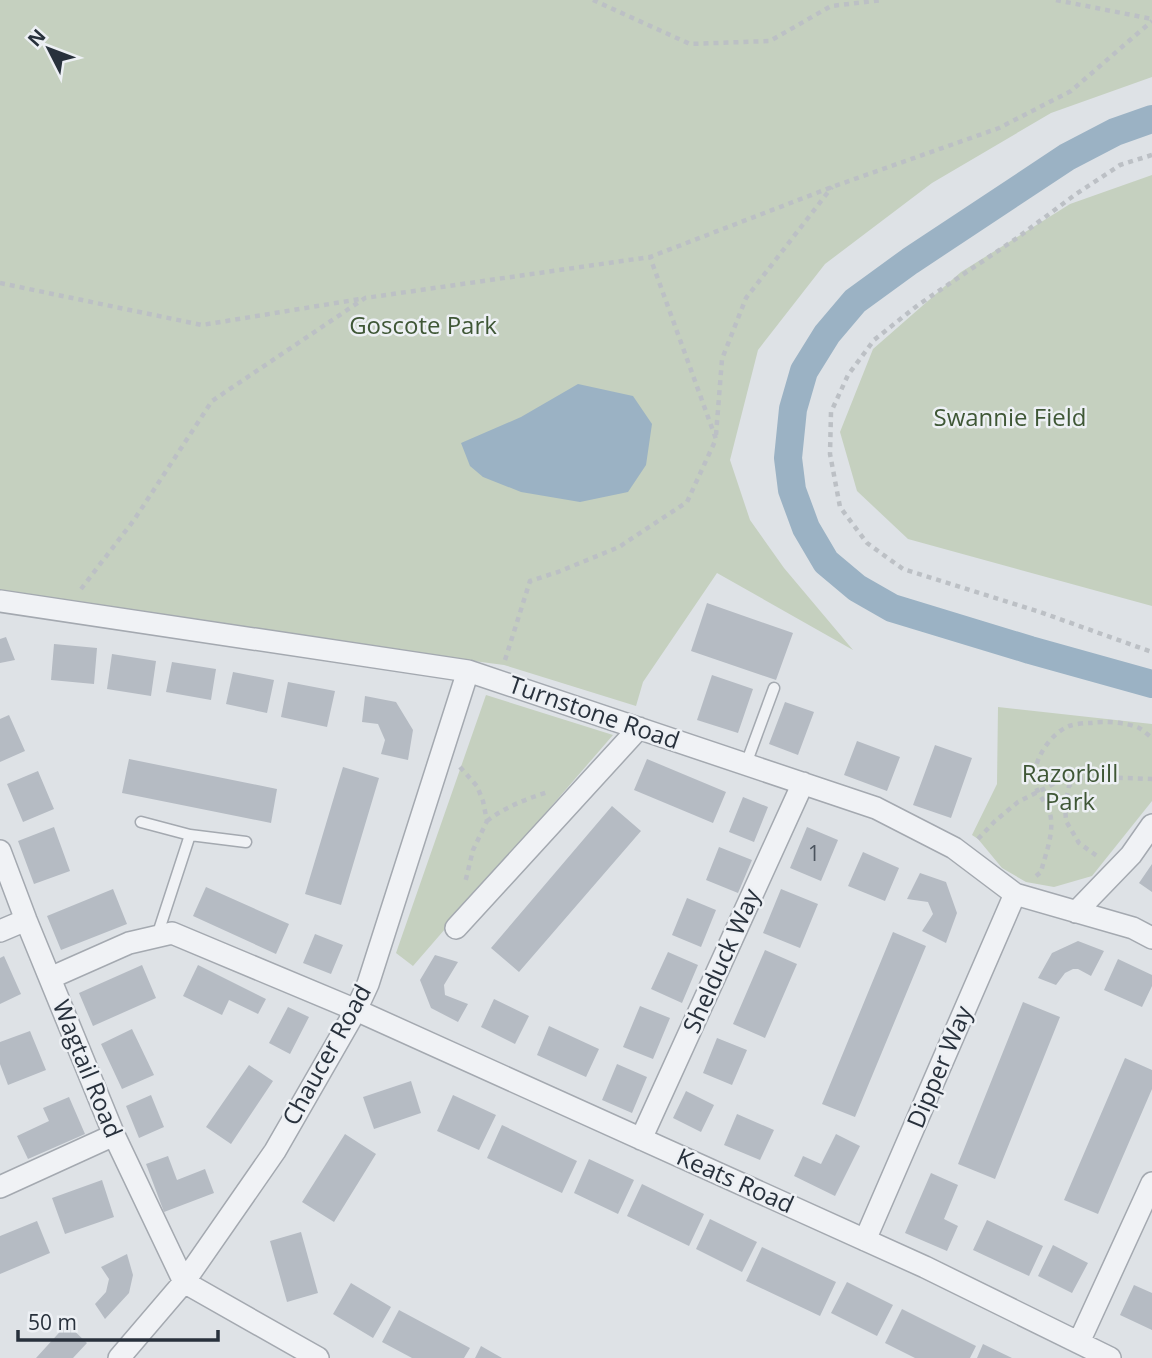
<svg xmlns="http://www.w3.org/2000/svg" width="1152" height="1358" viewBox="0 0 1152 1358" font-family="'Open Sans',sans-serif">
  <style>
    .green { fill: #c5d0bf }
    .water { fill: #9bb2c4 }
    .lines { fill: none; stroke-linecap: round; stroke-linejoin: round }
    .canal { stroke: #9bb2c4; stroke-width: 28 }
    .building { fill: #b5bbc3 }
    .service-casing { stroke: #a4a9b0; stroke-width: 13 }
    .minor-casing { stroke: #a4a9b0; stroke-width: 24 }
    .path { stroke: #bcc0c5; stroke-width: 4.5; stroke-dasharray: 5 5; stroke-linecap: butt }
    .service { stroke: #f0f2f5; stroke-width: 10 }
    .minor { stroke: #f0f2f5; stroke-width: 21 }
    .labels { text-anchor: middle; stroke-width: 5; stroke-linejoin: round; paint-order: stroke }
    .number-label { font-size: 21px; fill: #4b545e }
    .park-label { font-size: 24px; fill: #3f5736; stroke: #edf0f4 }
    .street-label { font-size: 24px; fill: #28313c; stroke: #edf0f4 }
  </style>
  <rect width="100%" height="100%" fill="#dee2e6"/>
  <path class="green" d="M0,0h1152v77l-101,36 -119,70 -107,81 -67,86 -28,110 20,60 34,48 69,82 -136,-77 -74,109 -7,24 -132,-41 -504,-66z
    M1152,175v431l-244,-67 -51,-48 -17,-59 33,-83 88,-77 109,-68z
    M486,695l127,40 -200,231 -17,-13z
    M998,707l154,17v77l-60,75 -38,11 -28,-5 -24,-14 -24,-29 -6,-4 25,-51z"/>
  <path class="water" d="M578,384l55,12 19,28 -6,41 -18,27 -48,10 -59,-10 -38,-15 -13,-11 -9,-23 60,-26z"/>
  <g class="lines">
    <path class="canal" d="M1152,119l-37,13 -48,25 -157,104 -55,40 -28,33 -23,37 -11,38 -5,49 4,32 14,38 20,34 31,26 35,20 138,42 122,34"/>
  </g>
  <path class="building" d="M707,603l86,30 -17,47 -85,-29z
    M6,637l9,23 -15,3v-24z
    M54,644l43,4 -3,36 -43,-4z
    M112,654l44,7 -5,35 -44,-7z
    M172,662l44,7 -5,31 -45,-8z
    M233,672l41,8 -7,33 -41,-9z
    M712,675l41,14 -15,44 -41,-13z
    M288,682l47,9 -8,36 -46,-10z
    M365,696l31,6 17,28 -5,30 -27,-6 4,-14 -7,-16 -16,-2z
    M785,702l29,10 -16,43 -29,-11z
    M9,715l16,36 -25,11v-43z
    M857,741l43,16 -13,34 -43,-16z
    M935,745l37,13 -21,60 -38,-13z
    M129,759l148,30 -6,34 -149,-30z
    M647,759l79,33 -13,31 -79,-33z
    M343,767l36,11 -38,127 -36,-11z
    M38,771l16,38 -31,13 -16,-38z
    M743,797l25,10 -14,35 -25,-10z
    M612,806l29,25 -122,141 -28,-24z
    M54,827l16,44 -36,13 -16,-43z
    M807,827l31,13 -17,41 -31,-13z
    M719,847l33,13 -14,33 -32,-13z
    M863,852l36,16 -14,33 -37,-15z
    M1152,864v28l-13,-9z
    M920,873l26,9 11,31 -11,30 -24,-12 11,-17 -5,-12 -21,-3z
    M206,887l83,37 -13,30 -83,-38z
    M113,889l14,35 -66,26 -14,-34z
    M781,889l37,15 -18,44 -37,-15z
    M687,898l29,12 -15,37 -29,-12z
    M893,932l33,14 -71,171 -33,-13z
    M315,934l28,11 -12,29 -28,-11z
    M1078,941l26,10 -13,25 -13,-7h-5l-8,4 -9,12 -18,-7 14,-25z
    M765,950l32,14 -32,74 -32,-14z
    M668,952l30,13 -16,38 -31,-14z
    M435,955l23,7 -14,23 1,10 23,9 -10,18 -27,-14 -11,-28z
    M4,956l17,38 -21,10v-46z
    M1118,959l34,16v11l-10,21 -38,-17z
    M142,965l14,33 -63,28 -14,-33z
    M198,965l68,34 -8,15 -29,-14 -7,15 -39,-19z
    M494,999l35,17 -14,28 -34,-17z
    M1023,1002l37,15 -65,162 -37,-15z
    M640,1006l30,12 -17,41 -30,-12z
    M288,1007l21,10 -19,37 -21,-11z
    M549,1026l50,23 -13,28 -49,-22z
    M132,1029l22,46 -32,14 -21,-45z
    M30,1031l16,39 -38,15 -8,-21v-22z
    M717,1038l30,12 -15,35 -29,-12z
    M1125,1058l27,12v19l-54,125 -34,-14z
    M617,1064l30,13 -15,36 -30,-13z
    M249,1065l24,16 -42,63 -25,-17z
    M411,1081l10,32 -47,16 -11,-32z
    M686,1091l28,14 -13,27 -28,-14z
    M151,1095l13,32 -25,11 -13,-32z
    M453,1095l43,20 -17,35 -42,-19z
    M69,1097l16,37 -57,25 -11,-23 32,-15 -6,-13z
    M737,1114l37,16 -14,30 -36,-15z
    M502,1125l75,36 -15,32 -75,-35z
    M345,1134l31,20 -42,68 -32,-20z
    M836,1134l24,12 -25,50 -41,-20 9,-20 18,8z
    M168,1156l9,24 28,-11 9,24 -50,19 -18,-48z
    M589,1159l45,21 -16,34 -44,-21z
    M931,1173l27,12 -14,34 14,7 -11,25 -42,-18z
    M102,1180l12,37 -49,17 -13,-36z
    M642,1184l62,30 -15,32 -62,-30z
    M710,1219l47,23 -15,30 -46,-23z
    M987,1220l56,26 -14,30 -56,-26z
    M37,1221l13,32 -50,21v-38z
    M301,1232l17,61 -31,9 -17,-61z
    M1053,1245l35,18 -16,30 -34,-17z
    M762,1247l74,35 -16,34 -74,-35z
    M127,1254l6,21 -4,18 -24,26 -10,-15 11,-12 3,-13 -8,-12z
    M847,1282l46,23 -16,31 -46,-23z
    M351,1283l40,24 -18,31 -40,-24z
    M1134,1285l18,8v37l-32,-15z
    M902,1309l74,37 -6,12h-55l-30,-15z
    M399,1310l71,38 -6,10h-52l-30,-16z
    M67,1324l20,19 -14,15h-37z
    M983,1344l29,14h-35z
    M481,1346l21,12h-27z"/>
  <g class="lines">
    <g class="service-casing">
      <path id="service" d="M746,764l28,-76
        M141,822l49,13 -33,101
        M190,835l56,7"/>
    </g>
    <g class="minor-casing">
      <path id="minor" d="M0,601l468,70 408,137 78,40 61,46 118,34 19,10
        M0,851l26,69 88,215 70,147 134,76
        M1076,912l55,-57 21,-30
        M456,928l183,-200
        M0,931l26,-11
        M50,978l79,-35 43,-10 184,77 569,257 185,91
        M641,1139l162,-356
        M0,1187l114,-52
        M865,1240l150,-346
        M1079,1342l73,-159
        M119,1358l65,-76 91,-131 81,-141 12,-26 100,-313"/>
    </g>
    <path class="path" d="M593,0l97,44 80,-3 61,-35 52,-6
      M1056,0l96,19
      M1152,155l-32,10 -44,29 -59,44 -99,67 -44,35 -26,35 -17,37 -1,42 10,53 27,36 36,26 137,43 112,40
      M0,283l202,42 158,-26
      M716,435l6,-76 24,-61 86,-111
      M81,589l53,-69 78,-119 153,-103 285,-41 182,-70 167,-59 72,-37 81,-70
      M505,660l25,-79 28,-9 61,-25 68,-45 29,-63 -66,-182
      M460,767l17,19 6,15 4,20 -14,29 -8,33
      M1079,778l-10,8 -4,19 1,16 13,22 18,13
      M487,821c18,-14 39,-22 61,-29
      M978,839l17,-18 23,-19 45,-23 36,-2 53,2
      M1036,876l5,-4c4,-17 12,-35 10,-53 -1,-13 -13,-23 -16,-35 -4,-21 14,-50 34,-58 6,-2 15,-3 21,-3 14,-2 36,-1 49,5 4,2 9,7 13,10"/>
    <use href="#service" class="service"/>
    <use href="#minor" class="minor"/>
  </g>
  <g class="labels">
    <g class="number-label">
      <text x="814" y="861">1</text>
    </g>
    <g class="park-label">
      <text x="423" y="334">Goscote Park</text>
      <text x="1010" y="426">Swannie Field</text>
      <text x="1070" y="782">Razorbill<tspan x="1070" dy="28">Park</tspan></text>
    </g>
    <g class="street-label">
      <text transform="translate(594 713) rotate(19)" y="8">Turnstone Road</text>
      <text transform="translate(722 961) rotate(-66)" y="8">Shelduck Way</text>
      <text transform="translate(327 1055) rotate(-61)" y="8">Chaucer Road</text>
      <text transform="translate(940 1067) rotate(-67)" y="8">Dipper Way</text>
      <text transform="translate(87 1069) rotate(68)" y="8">Wagtail Road</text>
      <text transform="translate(735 1181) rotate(24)" y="8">Keats Road</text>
    </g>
  </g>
  <g transform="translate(49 49) rotate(312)" stroke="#edf0f4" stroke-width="5" paint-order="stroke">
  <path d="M0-5L12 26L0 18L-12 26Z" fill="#28313c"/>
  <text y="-10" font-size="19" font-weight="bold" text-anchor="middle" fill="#28313c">N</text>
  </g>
  <path d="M18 1330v10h200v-10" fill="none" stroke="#28313c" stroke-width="3.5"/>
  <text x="28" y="1330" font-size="21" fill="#28313c" stroke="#edf0f4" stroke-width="5" paint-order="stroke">50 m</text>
</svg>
